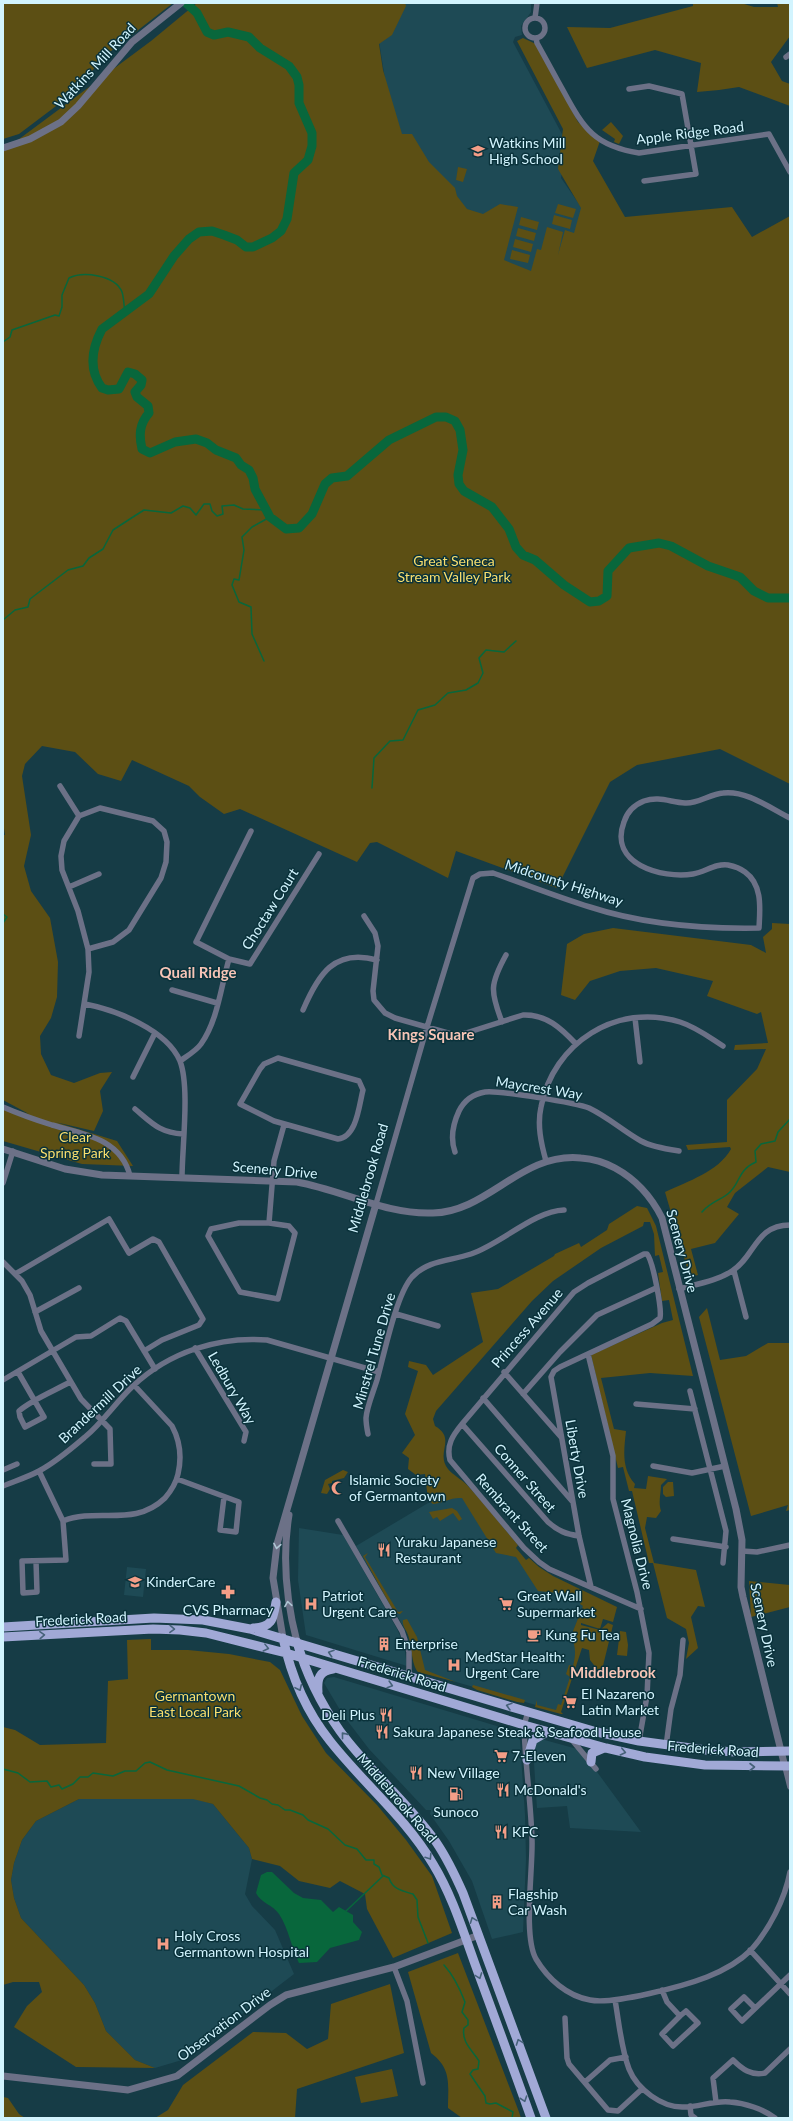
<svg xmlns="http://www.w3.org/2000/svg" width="793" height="2121" viewBox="0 0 793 2121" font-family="Lato,sans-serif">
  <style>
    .built { fill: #1e4a55 }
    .green { fill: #5c4f14 }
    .water { fill: #08673c }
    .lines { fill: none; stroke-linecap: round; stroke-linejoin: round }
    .stream { stroke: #08673c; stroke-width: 1.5 }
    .river { stroke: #08673c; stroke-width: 9 }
    .minor { stroke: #6c7187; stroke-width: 5.5 }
    .tertiary { stroke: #6c7187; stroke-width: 7 }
    .primary { stroke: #a1a9d6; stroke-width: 9 }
    .oneway { stroke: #aec6d4 }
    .oneway2 { stroke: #466279 }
    .labels { text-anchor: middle; stroke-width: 3; stroke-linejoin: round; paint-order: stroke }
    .street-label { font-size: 14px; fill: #d2f4fe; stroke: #0a323b }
    .poi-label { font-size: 14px; fill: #d2f4fe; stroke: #0a323b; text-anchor: start }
    .park-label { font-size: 14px; fill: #fadf6d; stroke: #0a323b }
    .neighbourhood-label { font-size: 15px; font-weight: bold; fill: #f6c4b6; stroke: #0a323b }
  </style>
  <rect width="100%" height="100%" fill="#163c46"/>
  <path class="built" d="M373,3h158v9l-10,14 1,9 -7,2 -2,5 51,96 -7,26 6,2 -2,12 36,52 -66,46 -110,32z
    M460,1484l77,95 50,19 -15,36 8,10 -20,68 -142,-41 -9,-35 -53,-90z
    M299,1528l44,7 54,94 7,16 3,21 -101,-31 -8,-55z
    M127,1567l19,2 -3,28 -19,-2z
    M334,1677l179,54 7,9 5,75 1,44 -3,73 -31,7 -20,-58 -23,-40 -19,-27 1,-4h-5l-57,-61 -26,-34 -19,-32 3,-5z
    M541,1739l40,11 60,82 -71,-4 -3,-22 -30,2 -4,-60 1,-4z
    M79,1799h117l17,5 36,44 3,11 -7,35 7,12 23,24 19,44 -112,86 -27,8 -20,-8 -29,-29 -11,-28 -11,-18 -63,-67 -7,-20 -3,-18 3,-17 8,-23 14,-19z"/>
  <path class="green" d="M3,3h170l-67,52 -34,39 -53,40 -16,5z
    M197,3h208l1,3 -14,29 -13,9 4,26 19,64h10l17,28 26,26 2,8 10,13 16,5 17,-10 18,3 -14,53 27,11 6,-22 4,1 6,-23 16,5 -5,23 7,-25 9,3 7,-25 -23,-39 5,-40 -46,-88 6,-3 13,6 42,78 22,19 -7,20 32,56 107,-10 20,30 38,-21v568l-70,-35 -83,16 -27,17 -53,106 -101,-37 -8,27 -71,-36 -7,1 -13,19 -117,-53 -16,5 -24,-17 -11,-11 -57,-26 -11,21 -23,-7 -23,-22 -33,-6 -17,18 -3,12 9,59 -7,31 7,25 19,27 8,44 -1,35 -6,21 -11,18 1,18 10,21 23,8 26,-10 12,-1 -12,19 3,20 -9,20 -39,-9 62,19 16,25 -51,-2 -79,-23v-35l26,8 -26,-14v-265h2l-2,-13v-671l148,-110z
    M693,3h48l13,4h24l-1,-4h13v33l-19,26 11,19 8,3v22l-51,-19 -20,3 -22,2 4,-29 -46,-13 -68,18 -20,-41 43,1 83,-22z
    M611,122l12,14 -4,8 -5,-2 1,-3 -13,-9z
    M458,167l9,2 -4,13 -7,-2z
    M558,204l18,5 -3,9 -18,-5z
    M554,215l18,5 -2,9 -18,-5z
    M521,217l18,5 -2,8 -18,-5z
    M518,228l18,5 -2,8 -18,-5z
    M515,239l18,5 -2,8 -18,-5z
    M512,250l18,5 -2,8 -18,-4z
    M772,923l18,1v248l-22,-5 -33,26 -8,14 12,7 -24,29 -24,6 7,26 -4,1 -6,-5 -23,-79c23,-11 53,-20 66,-43l-1,-2 -42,3 -2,-5 41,-3v-42l30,-31 9,-20 -32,1 1,-5 33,-2 -7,-31 -4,2 -50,-18 6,-15 -57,-13 -36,3 -30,10 -15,19 -14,-5 6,-51 17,-10 29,-6 138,17 15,8 -3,-16 9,-8z
    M637,1206l10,2 9,18 37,150 -43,-3 -49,5 13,51 12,2c-2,19 -5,37 9,53l-1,4 12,1 2,-13 19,3 -6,6c0,9 -3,17 0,26l-5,7 -9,-1 -2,11 9,35 42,7 9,37 -7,-1 -7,11 7,31 -12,11 3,-16 -3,-14 -19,-11 -14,-55h-4l-17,-72h-3l-6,-24 -5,1 -27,-113 71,-32 11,-3 -4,-20 -7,1 -4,-28 5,-1 -4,-17 -4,1 -1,-22 -4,-12h-6l-1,4 -42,22 -48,33 -21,20 -96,110 -3,8 2,7c22,13 0,26 13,43 5,6 13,10 19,16 18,19 34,40 51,60l-2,3 10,12 3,-2 10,9 14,9 64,31 -4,15 -10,-3 -3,10 -19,-6v2l19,5 8,-7 5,2 -12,49 -11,-14 -1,-10 -7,-2 -21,64 2,2h-2l-26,-7 2,-7v5l19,5 2,-6 3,1 9,-28 -4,-3 3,-9 4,1c3,-12 3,-19 -2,-30l12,-30 -3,-2 2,-5 -13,-5 -31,-3 -22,-34 -20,-4 -34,-55c-11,-1 -19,5 -29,6l-5,-4 -3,-26 -9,1 -8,-6 1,-11 -7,-5 13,-18 -10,-21 13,-43 -10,-4 1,-6 17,4 7,10 50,-33 -12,-49 27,-4 56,-33 1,-2 24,-11 2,4 26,-17 2,-6z
    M707,1308l13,52 26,-4 22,-13h22v167l-4,1 2,-6 -37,11 -52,-199z
    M343,1470l5,2 -4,6 -12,3v2l-4,1 2,5 -3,5 -6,-1 4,-13z
    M668,1482h5l1,14 -8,1 -3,-3v-7z
    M452,1508l5,3 5,8 -3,2 -6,-8 -13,8 -3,-4 -4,2 -4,-7z
    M368,1553l-3,4 33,55 5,-1 -3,3 -6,-2 -31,-56z
    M749,1581l41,4v22l-39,10z
    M407,1619l10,18 8,33 31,12 -38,-10c-7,-8 -6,-27 -10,-37 -2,-6 -6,-9 -5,-15z
    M620,1631l6,1 2,13 -1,11 -10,-1z
    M151,1639v11h37l41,4 41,8 10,8 22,46 24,37 51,52 29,35 26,36 20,57 -59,25 -26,-49 -2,-15 -25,-13 -10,7 -31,-7 -19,-15 -28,-7 -3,-11 -36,-44 -20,-5h-114l-43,22 -14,19 -8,23 -3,17 3,18 7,20 63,67 11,18 11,28 29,29 20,8 -79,-1 -62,-40 13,-21 15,-14 -3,-10h-26l-10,3v-258l12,3 25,15 66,-2 2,-62 20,-2 -1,-39z
    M473,1685l52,15 -1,3 -7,-1 -40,-12 -5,-3z
    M458,1953l61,159 2,6h-59l-14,-10c0,-24 4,-39 -17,-55l-23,-81z
    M390,1984l14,69 -107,36 -2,29h-140l13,-8 15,-25 70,-53 33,1 21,16 21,-10 3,-35z
    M392,2069l6,27 -37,7 -6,-26z
    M3,2097l5,1 11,16 6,4h-22z"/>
  <path class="water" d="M267,1872h5l22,21 9,5 18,2 12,12 6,-5 14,8v7l9,10 -3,8 -29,8 -13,14 -18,1c-8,-16 -10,-34 -20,-49 -6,-9 -18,-11 -23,-21l5,-18z"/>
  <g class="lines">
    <path class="stream" d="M3,342l7,-5 2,-7 43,-15 4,1 3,-9v-12l7,-17c14,-7 46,-3 53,14 2,6 2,15 3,22
      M3,620l12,-10 13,-3 2,-8 38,-29 15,-4 6,-8 14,-9 10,-19 20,-13 11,-7 27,3 12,-7 7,2 6,7 8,-11h6l2,7 5,5 6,-2 -1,-8 12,-1 9,4 23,1
      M264,661l-12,-27 -1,-27 -12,-5 -7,-17 2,-6 5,1 5,-30 -2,-13 10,-10 18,-10
      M372,788l2,-30 16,-17 13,-1 15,-30 17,-5 13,-12 18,-3 12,-7 5,-10 -4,-15 7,-8 18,2 12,-11
      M3,914l4,3 -4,6
      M702,1212c9,-11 20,-12 28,-20 11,-11 8,-22 26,-30l-1,-11 6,-7 14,-3 3,-9 12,-13
      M3,1769l15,4 12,9 17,-1 4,6 8,-2 3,4 11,-5 7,-7h8l5,-4 20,3 12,-5h11l9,-8 5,-1 17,8 72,16 21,12 7,2 5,4 6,1 7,5h5l13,5 5,5 20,9 17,16 12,4 9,11h8v4l5,3 3,8 7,3c4,12 14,13 24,16l4,6 1,17 10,26
      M346,1911l37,-35
      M444,1965c10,11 16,24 21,37l-3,10 6,8v5l-4,3c-3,14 9,23 15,33l-1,8 -5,1 -3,4 15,22 1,7 4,1 6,-1 17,9 -1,6"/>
    <path class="river" d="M186,3l11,10 10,19 7,3 14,-3 21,5 11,11 29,18 8,11 2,8v18l13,30v13l-4,14 -14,13 -7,46 -6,12 -9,7 -19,9h-7l-9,-7 -13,-5 -12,-4 -13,1 -10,7 -15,17 -25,38 -47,35c-10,19 -14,40 0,59l6,2 11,-1 9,-17 7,2 7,6 -1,5 -6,7 2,5 11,9 1,7c-10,11 -10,23 -7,36l8,4 25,-11 21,-3 11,4 9,7 20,8 5,7 8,5 4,8 2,11 15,28 16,12 13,-1 13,-14 13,-30 7,-6 15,-2 42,-36 47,-23h10l9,4 5,9 3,20 -5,25 1,9 5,7 28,16 17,22 7,18 7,8 12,5 29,25 26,17 9,-1 8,-5 1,-25 21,-23 30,-5 12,3 37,20 32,11 14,14 14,7h22"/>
    <path class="minor" d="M535,18l2,-15
      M525 28a10 10 0 1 1 20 0a10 10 0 1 1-20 0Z
      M536,38l1,5c9,16 18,33 27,49 20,37 31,54 75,61l130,-19 21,38
      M786,57l4,-3
      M629,89l20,-3 33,8 14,80 -52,7
      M60,786l19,30
      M251,831l-55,111 33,17 21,5 69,-110
      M69,887l30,-13
      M364,916l11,17 3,13 -5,45 1,9 11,13 10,5 60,17 11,-2 57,-18c23,-1 38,13 53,29
      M172,990l45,13
      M85,1004c31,6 82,26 95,57 10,26 2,87 2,117
      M303,1010c15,-35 31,-62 74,-50
      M635,1018l5,44
      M502,1022c-12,-31 -12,-38 4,-67
      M79,1036l10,-64 -1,-23 -10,-38 -16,-41 -1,-14 3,-15 15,-25 21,-8 53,13 11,10 3,11 -1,20 -5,16 -32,52 -16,12 -25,7
      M278,1058l81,23 4,9c-4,15 -6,47 -25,49l-64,-18 -34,-17 20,-35 4,-5z
      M180,1061c7,-5 16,-10 21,-17 17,-24 20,-58 28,-85
      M133,1077l22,-44
      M3,1107c16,7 33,13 49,18 32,9 69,14 78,51
      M135,1109c17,14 25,24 48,25
      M455,1152c-5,-14 -2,-28 4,-41 5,-10 14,-17 26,-19 12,-2 92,11 104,16 19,9 34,23 52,33 11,6 25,8 38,10
      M546,1161c-5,-18 -9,-36 -5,-54 12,-64 76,-105 139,-85 16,5 29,15 43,24
      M3,1183l10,-32
      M376,1204l51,-177 46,-149 7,-4 13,-1c32,11 64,24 97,34 55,18 113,22 169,21 1,-19 4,-43 -14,-56 -4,-3 -12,-6 -17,-7 -12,-2 -23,7 -35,9 -31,5 -85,-10 -69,-52 3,-10 10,-17 20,-21 15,-5 26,1 41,2 13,1 25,-9 38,-10 23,-3 47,15 67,25
      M269,1223h-30l-28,6 -3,7 32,56 38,7 17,-66 -6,-7 -20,-3 5,-62 10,-36
      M3,1262l19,19 8,14 11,36 40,68 29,30 1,35h-17
      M734,1271l12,46
      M15,1274l94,-55 20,34 24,-14 6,3 44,77 -4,6 -37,15 -18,11
      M679,1289c18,-5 38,-8 53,-18 23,-14 23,-46 58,-46
      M35,1312l44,-24
      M396,1314l42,12
      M195,1348l51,84 -2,9
      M588,1354l25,102v43l24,93 12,61 -2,43 -8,45
      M18,1372l26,45 -19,10 -5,-10 -1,-6c12,-11 37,-21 51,-29
      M504,1372l57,65
      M3,1380l73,-43 15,-1 29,-18 6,3 29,48
      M690,1391l36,140 -3,32
      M523,1394l37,-42 37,-37 59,-27
      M483,1398l89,103
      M636,1404l59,5
      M462,1424l86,98c10,9 18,12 31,14
      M368,1434c-1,-5 -2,-10 -2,-16 1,-12 7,-25 11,-38 7,-25 19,-85 35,-103 16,-17 38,-16 59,-23 30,-10 63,-43 93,-44
      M653,1466l39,7 33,-7
      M3,1470l14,-6
      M177,1479l62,23 -3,30 -16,-2 4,-33
      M3,1486c12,-5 25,-9 36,-15 17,-9 32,-22 46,-34 18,-15 31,-35 48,-51 36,-34 86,-50 134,-46l112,32
      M63,1521c35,-14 71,7 102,-23 6,-7 11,-15 13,-24 4,-17 2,-33 -6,-48l-38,-41
      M338,1521l64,110 7,21v25
      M673,1539l53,8
      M742,1551l15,1 33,-7
      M36,1561l1,31 -14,1 -1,-32 44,-1 -3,-39 -24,-50
      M591,1587l-12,-51 -28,-159 3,-6 6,-4 92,-43 8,-6c2,-9 -7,-57 -13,-64h-3l-56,29 -14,9 -112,132c-9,11 -16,21 -12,36l74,88 15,14 10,7 92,40
      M528,1712l-4,13c1,39 7,77 8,115 1,29 -9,96 4,119 12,20 31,37 54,41 23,5 94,-14 117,-23 15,-6 33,-16 44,-27 18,-20 34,-51 39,-78
      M572,1740l24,29
      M666,1746l5,-37 9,-34 3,-35
      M785,1767l5,20
      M750,1950l40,44
      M394,1967l13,34 16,82
      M662,1990l5,12 13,14 6,-5 12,12 -25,23 -11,-12 18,-18
      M615,2000c4,22 6,48 14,69 8,20 33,39 55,38 15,0 31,-7 46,-5 15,1 33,7 45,16
      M755,2008l-11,-11 -13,12 11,12 48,-46
      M565,2018l2,40 2,6 39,46 10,1 24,-22
      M585,2082l25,-22 16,-3
      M716,2102l-3,-24 20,-18c9,9 18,16 32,13l25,-24
      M690,2106l1,9 4,3"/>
    <path class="tertiary" d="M3,148l27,-9 31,-17 17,-16 54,-64 49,-39
      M3,1149l62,20 37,6 195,7c45,8 89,33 136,31 55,-1 88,-61 148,-55 13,1 23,4 34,10 22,12 36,28 47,50l74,291 6,31 -1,47 2,10 42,170
      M289,1515c-7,43 -3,85 8,127
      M283,1638l-10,-60 4,-34 99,-340
      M3,2076l125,14 49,-14 93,-71 16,-10 108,-28 85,-32"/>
    <path class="primary" d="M3,1627l151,-9 49,2 47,9 275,82 72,21 42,9 67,9 29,2 55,-1
      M253,1628c20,-1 20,-9 23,-26
      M3,1637l150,-8 27,1 26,3 80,20 238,72 82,23 39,9 60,8 85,1
      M283,1638c8,38 23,73 47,103 33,42 76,77 103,123 19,31 30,67 42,100 19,52 38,103 56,154
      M297,1642c9,32 24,62 43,89 29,40 68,71 96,111 11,16 19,33 27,51l83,225
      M318,1692c-1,-13 1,-21 15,-23
      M527,1760l6,-20 14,-8
      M591,1762l1,-9 12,-5"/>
  </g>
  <defs><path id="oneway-chevron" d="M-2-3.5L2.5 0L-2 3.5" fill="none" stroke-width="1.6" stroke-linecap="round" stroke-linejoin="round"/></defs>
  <g class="oneway">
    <use href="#oneway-chevron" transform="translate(277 1546) rotate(100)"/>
    <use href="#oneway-chevron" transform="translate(288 1604) rotate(-99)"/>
  </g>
  <g class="oneway2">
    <use href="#oneway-chevron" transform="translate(172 1629) rotate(1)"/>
    <use href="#oneway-chevron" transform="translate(42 1635) rotate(-3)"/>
    <use href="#oneway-chevron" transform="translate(266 1648) rotate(14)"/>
    <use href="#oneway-chevron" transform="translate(331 1653) rotate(-162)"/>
    <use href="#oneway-chevron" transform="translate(390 1685) rotate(17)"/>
    <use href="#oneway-chevron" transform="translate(299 1688) rotate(65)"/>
    <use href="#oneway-chevron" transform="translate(509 1706) rotate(-164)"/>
    <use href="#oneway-chevron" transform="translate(344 1735) rotate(-129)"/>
    <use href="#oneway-chevron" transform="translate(623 1752) rotate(13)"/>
    <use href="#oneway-chevron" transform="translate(752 1767)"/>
    <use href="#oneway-chevron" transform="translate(429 1857) rotate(57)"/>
    <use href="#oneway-chevron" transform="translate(473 1920) rotate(-111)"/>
    <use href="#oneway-chevron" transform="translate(479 1976) rotate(70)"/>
    <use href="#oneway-chevron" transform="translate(519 2042) rotate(-110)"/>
    <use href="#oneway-chevron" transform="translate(524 2099) rotate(71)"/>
  </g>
  <defs>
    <g id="school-bare" transform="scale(1.08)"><path d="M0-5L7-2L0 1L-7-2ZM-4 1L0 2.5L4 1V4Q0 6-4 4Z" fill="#f49e87" stroke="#0a323b" stroke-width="2.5" paint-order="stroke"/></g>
    <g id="mosque-bare" transform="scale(1.08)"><path d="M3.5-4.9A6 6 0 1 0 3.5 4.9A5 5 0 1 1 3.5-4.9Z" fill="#f49e87" stroke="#0a323b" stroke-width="2.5" paint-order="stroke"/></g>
    <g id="restaurant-bare" transform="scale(1.08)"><path d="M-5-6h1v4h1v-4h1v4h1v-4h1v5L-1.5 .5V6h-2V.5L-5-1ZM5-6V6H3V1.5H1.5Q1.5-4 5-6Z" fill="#f49e87" stroke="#0a323b" stroke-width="2.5" paint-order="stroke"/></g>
    <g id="pharmacy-bare" transform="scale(1.08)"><path d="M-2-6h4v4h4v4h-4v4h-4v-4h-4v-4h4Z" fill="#f49e87" stroke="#0a323b" stroke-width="2.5" paint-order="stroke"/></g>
    <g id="hospital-bare" transform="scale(1.08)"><path d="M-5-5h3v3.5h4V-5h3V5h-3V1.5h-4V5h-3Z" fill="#f49e87" stroke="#0a323b" stroke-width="2.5" paint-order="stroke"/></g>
    <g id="supermarket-bare" transform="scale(1.08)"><path d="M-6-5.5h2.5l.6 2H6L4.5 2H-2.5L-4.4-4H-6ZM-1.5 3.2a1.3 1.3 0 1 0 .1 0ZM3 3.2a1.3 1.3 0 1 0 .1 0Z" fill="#f49e87" stroke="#0a323b" stroke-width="2.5" paint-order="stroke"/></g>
    <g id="cafe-bare" transform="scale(1.08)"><path d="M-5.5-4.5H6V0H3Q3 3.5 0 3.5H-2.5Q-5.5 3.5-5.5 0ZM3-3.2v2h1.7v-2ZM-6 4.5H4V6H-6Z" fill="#f49e87" stroke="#0a323b" stroke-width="2.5" paint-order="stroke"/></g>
    <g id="building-bare" transform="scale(1.08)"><path d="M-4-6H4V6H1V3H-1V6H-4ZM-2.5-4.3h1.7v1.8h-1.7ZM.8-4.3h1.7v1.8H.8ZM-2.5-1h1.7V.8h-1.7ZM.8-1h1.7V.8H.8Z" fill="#f49e87" stroke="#0a323b" stroke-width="2.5" paint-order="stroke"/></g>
    <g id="fuel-bare" transform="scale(1.08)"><path d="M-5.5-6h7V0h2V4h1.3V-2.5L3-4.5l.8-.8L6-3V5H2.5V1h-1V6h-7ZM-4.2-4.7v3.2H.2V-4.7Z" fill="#f49e87" stroke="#0a323b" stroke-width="2.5" paint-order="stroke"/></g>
  </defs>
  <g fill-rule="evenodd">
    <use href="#school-bare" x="478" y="151"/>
    <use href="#mosque-bare" x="338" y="1488"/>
    <use href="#restaurant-bare" x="384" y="1550"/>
    <use href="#school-bare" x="135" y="1582"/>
    <use href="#pharmacy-bare" x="228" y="1592"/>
    <use href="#hospital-bare" x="311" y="1604"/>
    <use href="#supermarket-bare" x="506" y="1604"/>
    <use href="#cafe-bare" x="534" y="1635"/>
    <use href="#building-bare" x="384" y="1644"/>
    <use href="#hospital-bare" x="454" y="1665"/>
    <use href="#supermarket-bare" x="570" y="1702"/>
    <use href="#restaurant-bare" x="386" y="1715"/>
    <use href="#restaurant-bare" x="382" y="1732"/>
    <use href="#supermarket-bare" x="501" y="1756"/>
    <use href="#restaurant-bare" x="416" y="1773"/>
    <use href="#restaurant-bare" x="503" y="1790"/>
    <use href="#fuel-bare" x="456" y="1794"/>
    <use href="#restaurant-bare" x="501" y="1832"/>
    <use href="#building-bare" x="497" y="1902"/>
    <use href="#hospital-bare" x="163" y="1944"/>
  </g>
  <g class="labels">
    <g class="street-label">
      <text transform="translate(95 66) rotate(-47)" y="5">Watkins Mill Road</text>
      <text transform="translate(690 133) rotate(-7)" y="5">Apple Ridge Road</text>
      <text transform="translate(564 883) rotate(18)" y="5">Midcounty Highway</text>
      <text transform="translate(270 909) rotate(-58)" y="5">Choctaw Court</text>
      <text transform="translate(539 1088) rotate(9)" y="5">Maycrest Way</text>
      <text transform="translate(275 1170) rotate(5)" y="5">Scenery Drive</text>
      <text transform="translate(368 1178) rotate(-74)" y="5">Middlebrook Road</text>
      <text transform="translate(682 1251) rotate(75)" y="5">Scenery Drive</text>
      <text transform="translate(527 1328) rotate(-49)" y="5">Princess Avenue</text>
      <text transform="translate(374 1351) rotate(-74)" y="5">Minstrel Tune Drive</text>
      <text transform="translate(232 1388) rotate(60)" y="5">Ledbury Way</text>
      <text transform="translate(100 1404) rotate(-43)" y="5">Brandermill Drive</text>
      <text transform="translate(577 1459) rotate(80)" y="5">Liberty Drive</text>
      <text transform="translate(525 1478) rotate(49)" y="5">Conner Street</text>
      <text transform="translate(512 1513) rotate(48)" y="5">Rembrant Street</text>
      <text transform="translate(637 1544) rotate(76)" y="5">Magnolia Drive</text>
      <text transform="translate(81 1619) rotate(-3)" y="5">Frederick Road</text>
      <text transform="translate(764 1625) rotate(78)" y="5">Scenery Drive</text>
      <text transform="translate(402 1674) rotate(17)" y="5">Frederick Road</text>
      <text transform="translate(713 1749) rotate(4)" y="5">Frederick Road</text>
      <text transform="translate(397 1798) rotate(49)" y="5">Middlebrook Road</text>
      <text transform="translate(224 2024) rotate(-37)" y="5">Observation Drive</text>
    </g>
    <g class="poi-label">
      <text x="489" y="148">Watkins Mill<tspan x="489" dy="16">High School</tspan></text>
      <text x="349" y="1485">Islamic Society<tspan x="349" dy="16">of Germantown</tspan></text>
      <text x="395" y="1547">Yuraku Japanese<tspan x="395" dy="16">Restaurant</tspan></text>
      <text x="146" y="1587">KinderCare</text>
      <text x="322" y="1601">Patriot<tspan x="322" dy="16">Urgent Care</tspan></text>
      <text x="517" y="1601">Great Wall<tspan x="517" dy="16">Supermarket</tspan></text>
      <text x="228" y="1615" text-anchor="middle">CVS Pharmacy</text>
      <text x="545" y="1640">Kung Fu Tea</text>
      <text x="395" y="1649">Enterprise</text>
      <text x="465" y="1662">MedStar Health:<tspan x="465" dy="16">Urgent Care</tspan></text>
      <text x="581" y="1699">El Nazareno<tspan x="581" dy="16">Latin Market</tspan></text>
      <text x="375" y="1720" text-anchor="end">Deli Plus</text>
      <text x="393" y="1737">Sakura Japanese Steak &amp; Seafood House</text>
      <text x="512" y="1761">7-Eleven</text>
      <text x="427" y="1778">New Village</text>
      <text x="514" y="1795">McDonald's</text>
      <text x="456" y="1817" text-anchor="middle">Sunoco</text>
      <text x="512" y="1837">KFC</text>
      <text x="508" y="1899">Flagship<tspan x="508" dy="16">Car Wash</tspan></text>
      <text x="174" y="1941">Holy Cross<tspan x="174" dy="16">Germantown Hospital</tspan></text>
    </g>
    <g class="park-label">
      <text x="454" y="566">Great Seneca<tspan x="454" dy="16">Stream Valley Park</tspan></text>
      <text x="75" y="1142">Clear<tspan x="75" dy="16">Spring Park</tspan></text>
      <text x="195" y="1701">Germantown<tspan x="195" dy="16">East Local Park</tspan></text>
    </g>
    <g class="neighbourhood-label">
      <text x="198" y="978">Quail Ridge</text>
      <text x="431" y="1040">Kings Square</text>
      <text x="613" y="1678">Middlebrook</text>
    </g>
  </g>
  <rect width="793" height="2121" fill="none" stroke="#d2f4fe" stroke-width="8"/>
</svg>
